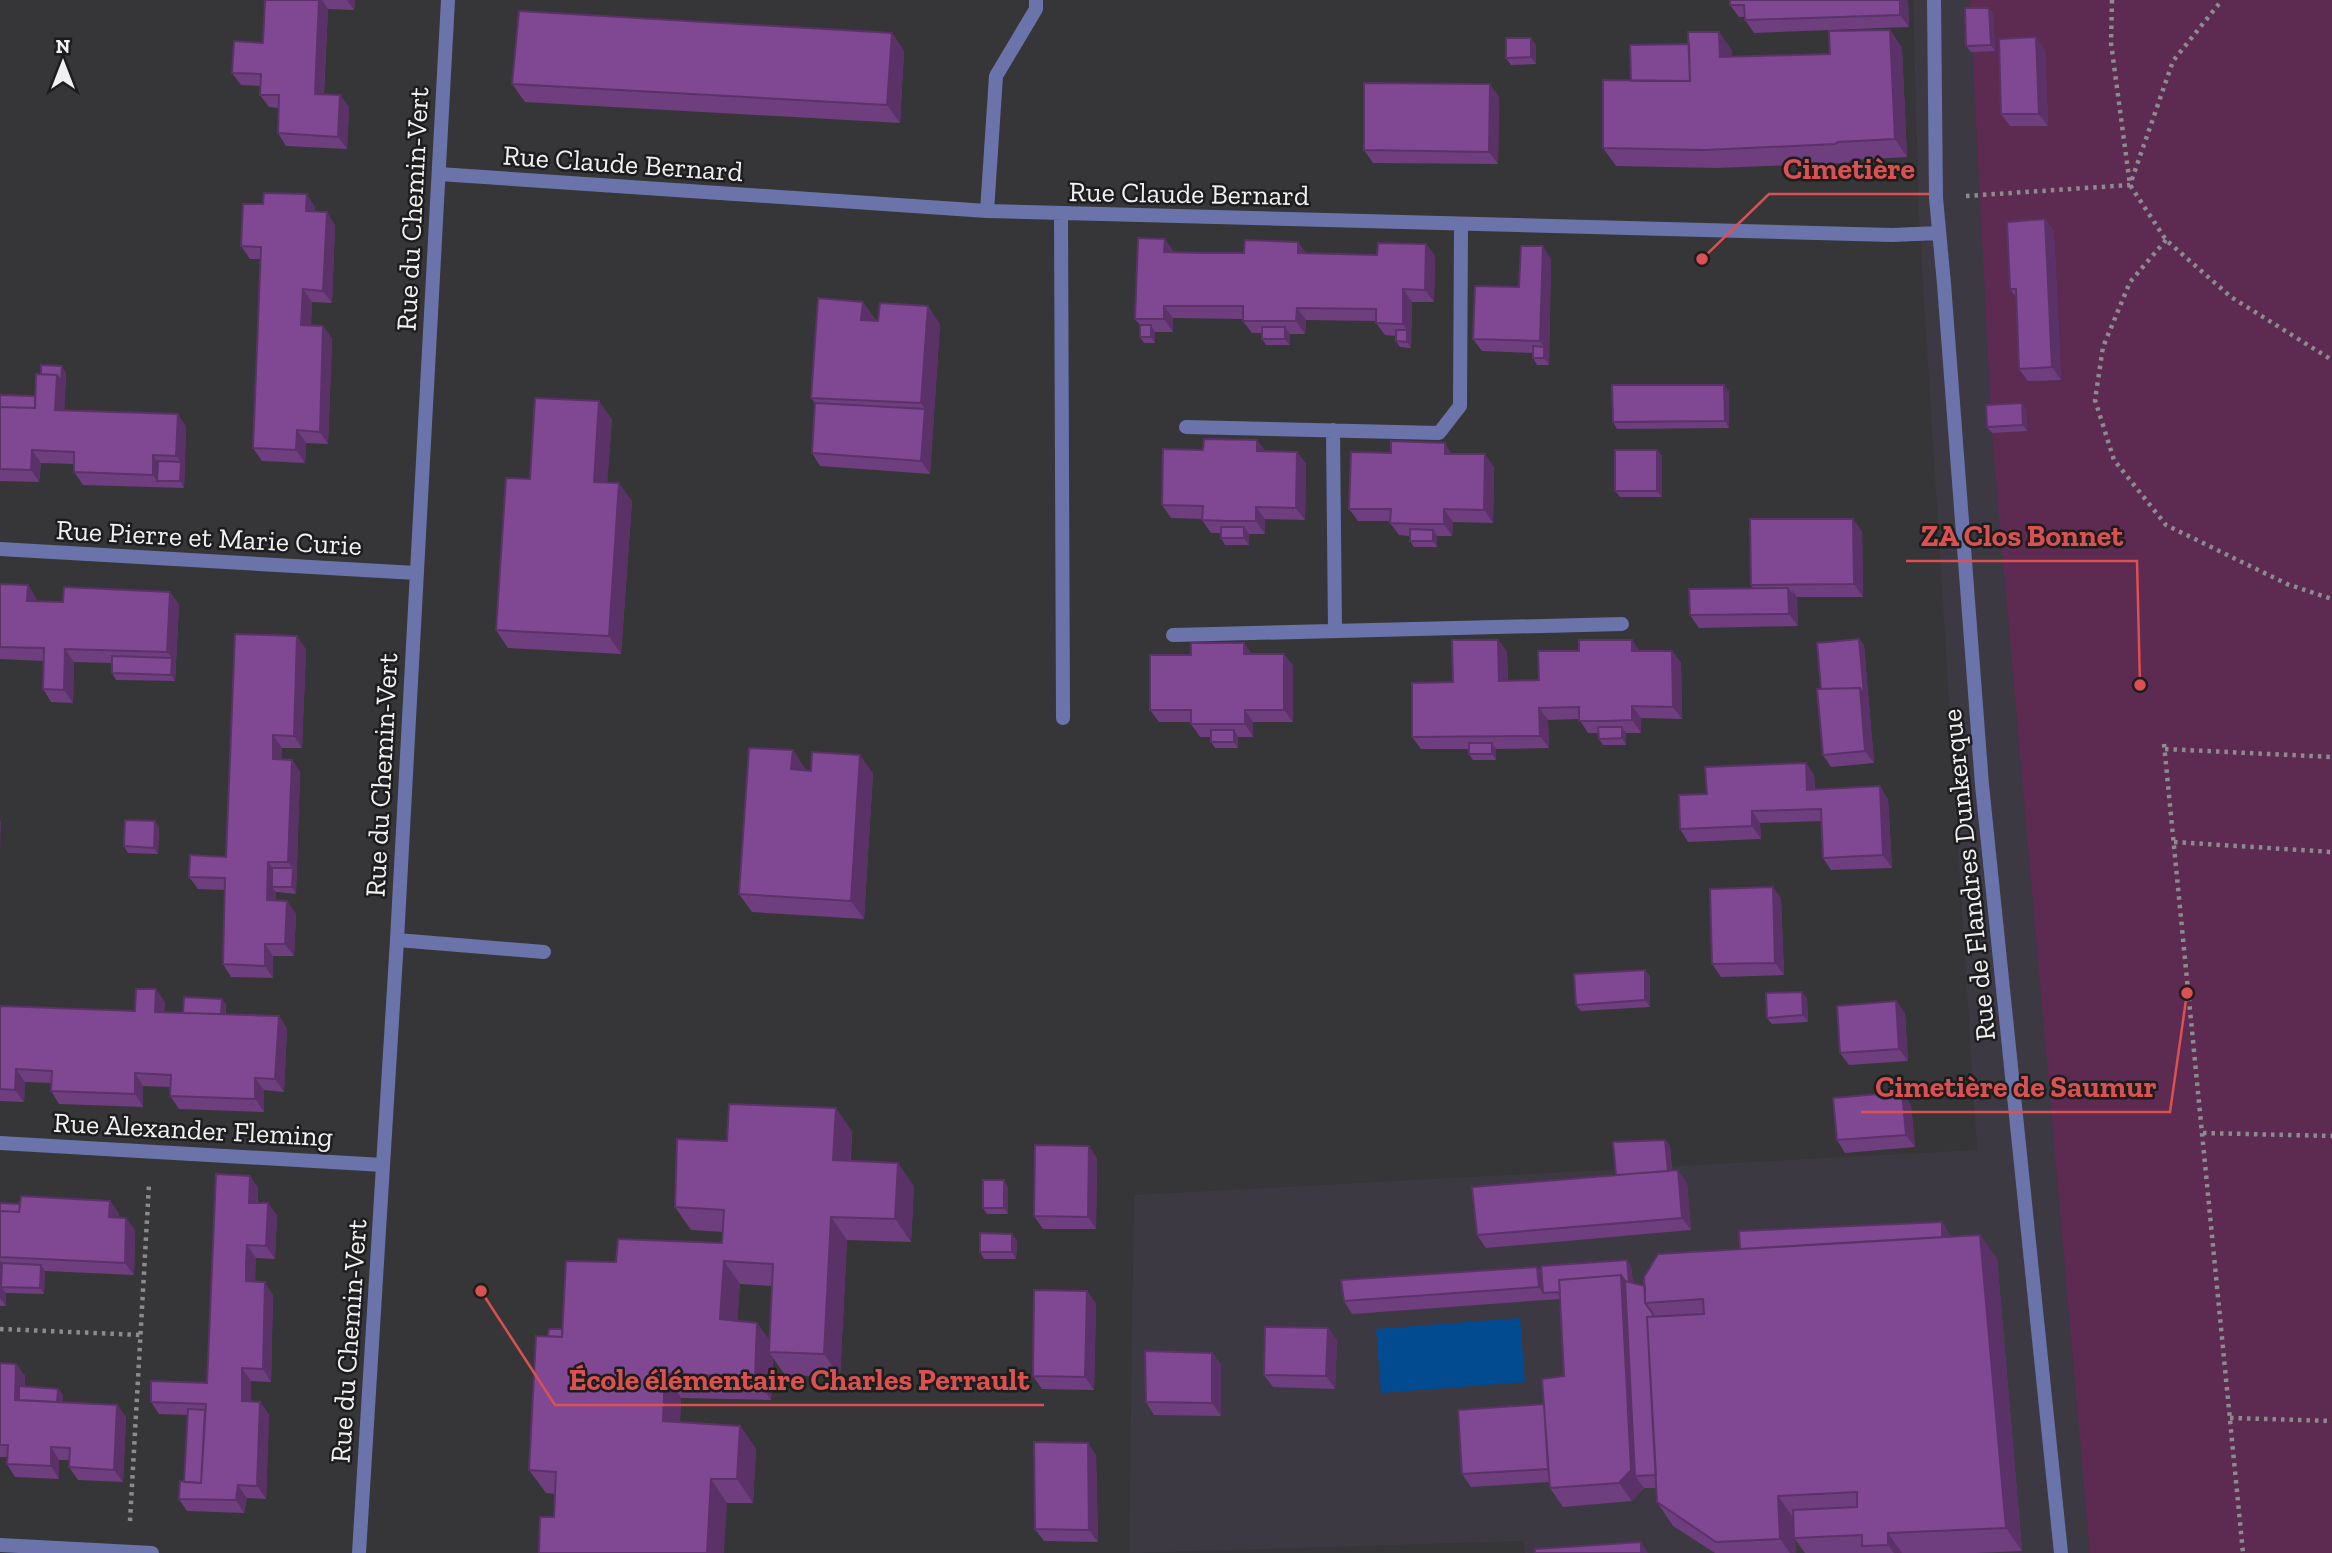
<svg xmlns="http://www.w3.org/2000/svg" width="2332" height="1553" viewBox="0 0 2332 1553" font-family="'Zilla Slab',serif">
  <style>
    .built { fill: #3c3943 }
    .green { fill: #5d2b51 }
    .water { fill: #034b90 }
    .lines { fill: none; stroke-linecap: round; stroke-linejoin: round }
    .path { stroke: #8c8b8e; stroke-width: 4.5; stroke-dasharray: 3.5 5; stroke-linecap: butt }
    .lane { stroke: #6a74ab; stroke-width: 14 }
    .street { stroke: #6a74ab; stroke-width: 14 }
    .wall { fill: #6e3e7e; fill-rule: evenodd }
    .shaded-wall { fill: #5a3267 }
    .building { fill: #804893; stroke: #5a3267; stroke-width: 2 }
    .labels { text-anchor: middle; stroke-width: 5; stroke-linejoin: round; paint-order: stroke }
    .street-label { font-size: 28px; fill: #f1f0f2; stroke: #1d1d1e }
    .leader { fill: none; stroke: #db5050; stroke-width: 2.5 }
    .callout-dot { fill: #db5050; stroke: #1d1d1e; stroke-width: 2.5 }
    .callout-label { font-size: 30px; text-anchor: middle; font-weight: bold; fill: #db5050; stroke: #1d1d1e; stroke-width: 5; stroke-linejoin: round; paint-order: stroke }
  </style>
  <rect width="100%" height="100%" fill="#363538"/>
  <path class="built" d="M1913,0h419v1553h-807l-2,-12 -394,12 5,-358 843,-45 -58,-930z"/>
  <path class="green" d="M1970,0h362v1553h-242l-98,-1120z"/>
  <path class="water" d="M1520,1318l5,64 -144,11 -5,-64z"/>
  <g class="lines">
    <path class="path" d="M2112,0l-1,43 19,142 36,55 65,57 101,63
      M1966,196l164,-11 43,-124 49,-61
      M2166,240l-36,42 -27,65 -8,53 19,60 52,65 121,59 45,15
      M2164,744l79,809
      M2165,749l167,8
      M2174,842l158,10
      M2203,1133l129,3
      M0,1329l141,6
      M2230,1418l102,3
      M130,1521l19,-337"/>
    <path class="lane" d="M397,940l147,12"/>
    <path class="street" d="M1934,0l2,198 8,86 38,501 79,768
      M439,174l548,37 905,24 47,-2
      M987,211l9,-135 40,-67v-9
      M1061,214l2,504
      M1186,427l253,6 21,-27 1,-182
      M1333,430l2,201
      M0,549l416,24
      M1173,635l449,-11
      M0,1143l383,22
      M0,1545l152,8
      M359,1553l38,-613 51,-940"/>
  </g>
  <path class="wall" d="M265,0h90l-1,10 -26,-1 -4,85 16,1 9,12 -2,42 -61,-3 -8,-13 1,-25 -10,-1 -9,-12 1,-9 -20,-1 -9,-12 31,-30z
    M1730,0h178l1,27 -155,6 -9,-13v-3h-6l-9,-12z
    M1993,14l2,37 -24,1 -5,-6z
    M1890,30l12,18 5,109 -56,3 -3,3 -131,5 -101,-2 -13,-18 129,-98v7l98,-3z
    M892,33l12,18 -4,72 -375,-21 -13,-18z
    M1536,45v19l-25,1 -5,-7z
    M2045,50l3,76h-38l-9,-12z
    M1499,97l-1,67 -125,-1 -9,-13z
    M315,207v5l20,13 -3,78 -20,-1 -1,24h12l9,13 -4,105 -22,-1 -1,20 -43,-2 -9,-13 8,-189h-11l-9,-13z
    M2045,219l9,13 7,148 -33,1 -9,-12 -3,-72 -6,-8z
    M1426,244l9,12 -1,46h-22l-1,46 -11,-1 -4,-6v-5l-11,-1 -9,-12v-2l-70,-1 -1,14h-15v11h-24l-4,-6v-6h-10l-9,-12v-2l-70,-1v14h-18v11h-11l-4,-6v-12l-5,-6 39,-67 203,3z
    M1551,259l-2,106h-12l-4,-7v-5l-51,-2 -9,-12 46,-52z
    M876,320v1l64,3 -10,150 -110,-8 -8,-13 3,-50 -4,-5z
    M66,373l-2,37 122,16 -2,62 -101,-3 -9,-13v-8l-33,-1 -2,19 -39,-1v-86l35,1z
    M1724,385l5,7v36l-112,1 -4,-7z
    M2026,409l1,22 -35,2 -5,-6z
    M612,419l-5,63 25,19 -11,153 -113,-6 -12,-18 34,-151z
    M1257,440l8,11 32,1 9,12 -1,56 -40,-1v15h-16v11h-24l-4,-7v-5h-10l-9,-13v-1l-31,-1 -9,-13 41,-55z
    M1657,450l5,6v41h-42l-5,-6z
    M1452,454l42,13 -1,56 -40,-1 -1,14h-15v11h-23l-4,-6v-5l-11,-1 -9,-12v-2h-32l-9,-12z
    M1862,531l1,66h-66l1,29 -99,2 -9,-13 64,-26 -3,-4z
    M0,584l28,1 8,13v3l27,1 107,-10 9,13 -4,76 -59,-1 -4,-7v-10l-38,-1 -1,41 -22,-1 -8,-13v-28l-43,-2z
    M1859,639l5,6 10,118 -43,4 -8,-12 -2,-66z
    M1498,640l9,12 1,29 31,-1 101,-29h32l9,12 1,56 -41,-1v15h-15v12h-23l-4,-6v-6h-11l-9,-14 -31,1 1,28 -53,1v11h-23l-4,-6v-5h-48l-9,-12z
    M306,649l-4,99h-20v11l10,1 8,12 -4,122 -20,-2v9h11l9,13 -2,42h-21v22l-42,-1 -8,-13 2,-74 -27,-1 -9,-12 37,-20z
    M1252,654h32l9,12v56h-40v15h-15v11h-23l-4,-6v-5h-11l-9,-13v-2h-32l-9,-12z
    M1806,763l8,12 1,14 73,10 4,69 -61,2 -8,-12 -1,-37 -62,2 1,16 -73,3 -8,-13 27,-35z
    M805,768v2l68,3 -9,146 -112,-7 -13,-18z
    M159,827l-1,27 -30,-1 -4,-7z
    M1773,887l8,12 3,76 -63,2 -9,-13z
    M1650,976v31l-69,4 -5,-6z
    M1807,998l1,24 -36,2 -5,-6z
    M222,999l4,6v9l53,2 8,13 -3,63 -20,-2v22l-85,-3 -9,-13v-9l-27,-1v21l-84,-3 -8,-13v-8l-26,-1 -1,20 -24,-1v-95l135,5 30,-9 -1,10 19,1z
    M1896,1001l9,13 3,47 -59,4 -9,-12z
    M1911,1105l4,42 -70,6 -8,-13z
    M852,1131l-1,29 63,26 -3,56 -64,-2 -7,137 -55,-2 -12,-17 -2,42 -90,-2 -1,24 60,4 16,23 -3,54h-26l-173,14 1,-23 -9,-1 -17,-23 19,-134 14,-7 54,-67 106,-19 1,-11 -32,-2 -16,-23 52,-66zM740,1284l32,2 -3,54 -32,-19z
    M1665,1140l5,6 2,25 15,12 4,47 -205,18 -9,-13 139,-60z
    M1097,1158l-1,71h-53l-9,-13z
    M250,1176l8,12v15l19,12 -2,44 -19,-1 -1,18v6l18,13 -2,87 -20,-1v21h9l9,13 -3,84 -19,-1 -3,15 -57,-2 -8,-12 5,-17 4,-67 -29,-1 -8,-12 56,-19z
    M1008,1187v27h-21l-4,-6z
    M110,1201l9,13 -1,3 17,13 -1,45 -89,-4 -1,23 -38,-1v13h-6v-103l20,1z
    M1942,1222l8,14 47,22 25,293 -46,2h-171l-10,-14 1,14h-81l-42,-27 -16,-24 -1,-14h-12l-12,13 -69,6 -13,-19 -1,-6 -78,5 -9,-13 82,-70 20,-28 -4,-77 -208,15 -8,-13 193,-34 5,6 85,-13 4,7 2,16 12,3 95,-37z
    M1017,1240l-1,19h-32l-4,-7z
    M1087,1291l9,13 -2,86 -52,-1 -9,-13z
    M1328,1328l9,13 -2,48 -62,-2 -9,-12z
    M1212,1353l9,12v51l-67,-1 -8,-13z
    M0,1363l16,1 9,12v11l33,2 5,6 -1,7 55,3 9,12 -3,65 -45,-2 -9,-13v-7h-10v19l-44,-2 -8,-13v-7h-7z
    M1096,1455l2,87 -54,-1 -9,-12z"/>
  <path class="shaded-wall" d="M319,0h3l6,9 -5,97 -8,-12z
    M347,0h8l-1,10z
    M1900,0h8l1,27 -9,-12z
    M1989,8l4,6 2,37 -4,-6z
    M1890,30l12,18 5,109 -12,-18z
    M1719,32l13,18 1,26 -13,-19z
    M892,33l12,18 -4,72 -13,-18z
    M2036,37l9,13 3,76 -9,-12z
    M1531,38l5,7v19l-5,-7z
    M1490,84l9,13 -1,67 -9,-12z
    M340,95l9,12 -2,42 -9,-12z
    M307,194l8,13v16l-9,-12z
    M327,212l8,13 -3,78 -9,-12z
    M2045,219l9,13 7,148 -9,-13z
    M1165,239l9,13h-10z
    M1298,242l9,12 -9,-1z
    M1426,244l9,12 -1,46 -9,-12z
    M1543,246l8,13 -2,106 -5,-7v-11l-4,-6z
    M303,289l9,13 -2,36 -9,-13z
    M1403,289l9,13 -1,34 -8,-12z
    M863,302l13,18 -2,19 -13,-19z
    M928,306l12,18 -10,150 -9,-13 4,-52 -4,-6z
    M1164,306l9,12v14l-9,-13z
    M1297,308l9,12 -1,14 -9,-13z
    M1151,325l4,7v11l-4,-6z
    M323,326l9,13 -4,105 -8,-12z
    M1285,327l5,7v11l-5,-6z
    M1407,330l4,6v12l-4,-6z
    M62,366l4,7 -2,49 -9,-12 2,-35z
    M1724,385l5,7v36l-4,-7z
    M599,401l13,18 -6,81 -12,-18z
    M2022,403l4,6 1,22 -4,-6z
    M178,414l8,12 -2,62 -4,-7 1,-19 -5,-6z
    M297,430l9,13 -1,20 -9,-13z
    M1257,440l9,12 -9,-1z
    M1445,443l8,13 -8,-2z
    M32,450l9,13 -2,19 -8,-12z
    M1657,450l5,6v41l-5,-6z
    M1297,452l9,12 -1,56 -9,-12z
    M1485,454l9,13 -1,56 -9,-13z
    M153,455l9,12 -5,14 -4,-6z
    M619,483l13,18 -11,153 -12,-18z
    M1256,507l9,12v15l-9,-13z
    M1444,509l9,13 -1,14 -8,-12z
    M1853,519l9,12 1,66 -9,-13z
    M1244,527l5,7v11l-5,-7z
    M1433,530l4,6v11l-4,-6z
    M28,585l8,13v15l-9,-12z
    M1788,588l5,6 -1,-4 5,7 1,29 -9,-12z
    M170,592l9,13 -4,76 -4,-6 1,-17 -5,-6z
    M297,636l9,13 -4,99 -8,-12z
    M1859,639l5,6 10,118 -9,-12 -5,-63z
    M1498,640l9,12 1,41 -9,-12z
    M1632,640l9,12 -9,-1z
    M1244,643l9,12 -9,-1z
    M65,649l9,13 -1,41 -9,-13z
    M1672,651l9,12 1,56 -9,-12z
    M1284,654l9,12v56l-9,-12z
    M1632,706l9,12v15l-9,-13z
    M1539,708l9,12 1,28 -9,-12z
    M1245,710l8,12v15l-8,-13z
    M1622,727l4,6v12l-4,-7z
    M1234,730l4,7v11l-4,-6z
    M273,735l9,13v23l-9,-12z
    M1492,743l4,6v11l-4,-6z
    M793,750l12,18 -1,19 -13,-18z
    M860,755l13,18 -9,146 -13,-18z
    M292,760l8,12 -4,122 -4,-7 1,-19 -5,-6z
    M1806,763l8,12 1,27 -8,-12z
    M1880,786l8,13 4,69 -9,-13z
    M1752,811l8,12 1,16 -9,-13z
    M0,820l1,2 -1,30z
    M155,821l4,6 -1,27 -4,-6z
    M268,862l9,12 -5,13 4,5v21l-9,-13z
    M1773,887l8,12 3,76 -9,-12z
    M287,901l9,13 -2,42 -9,-12z
    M265,944l8,12v22l-8,-12z
    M1645,970l5,6v31l-5,-7z
    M156,989l9,13 -1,22 -9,-12z
    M1802,992l5,6 1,24 -5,-7z
    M222,999l4,6 -1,21 -4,-7z
    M1896,1001l9,13 3,47 -9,-12z
    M279,1016l8,13 -3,63 -9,-13z
    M16,1069l9,13 -1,20 -9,-12z
    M135,1073l8,13v21l-8,-13z
    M255,1078l9,12v22l-9,-13z
    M1902,1092l9,13 4,42 -9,-12z
    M836,1108l16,23 -3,52 -16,-23z
    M1665,1140l5,6 3,37 -5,-7z
    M1089,1146l8,12 -1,71 -8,-12z
    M898,1163l16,23 -3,56 -16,-23z
    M1678,1170l9,13 4,47 -9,-12z
    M250,1176l8,12 -1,27 -8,-12z
    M1004,1180l4,7v27l-4,-6z
    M110,1201l9,13 -2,15 -8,-12z
    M268,1203l9,12 -2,44 -9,-13z
    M831,1217l16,23 -7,137 -16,-23z
    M126,1218l9,12 -1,45 -9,-12z
    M1942,1222l8,13 1,27 -8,-13z
    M1012,1234l5,6 -1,19 -4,-7z
    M1980,1235l17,23 25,293 -16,-23z
    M247,1245l9,13 -1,35 -9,-12z
    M0,1260l7,10 -6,17 5,6v13l-6,-8z
    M1627,1260l4,7 3,26 1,183 9,12 -12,13 -13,-18 2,-208z
    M724,1261l16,23 -4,58 -16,-23z
    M41,1265l4,6 -1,23 -4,-6z
    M1537,1267l9,12 -3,14 -4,-6z
    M265,1282l8,13 -2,87 -8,-13z
    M1087,1291l9,13 -2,86 -9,-13z
    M757,1323l17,23 -5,6 4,6 -2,42 -16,-23z
    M1328,1328l9,13 -2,48 -9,-13z
    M1212,1353l9,12v51l-9,-13z
    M16,1364l9,12 -1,30 -9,-6z
    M242,1368l9,13v32l-9,-12z
    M665,1374l16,24 -2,46 -16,-23z
    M58,1389l5,6 -1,19 -5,-6z
    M260,1402l9,13 -3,84 -9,-13z
    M117,1405l9,12 -3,65 -9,-12z
    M740,1426l16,23 -3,54 -16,-24z
    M1088,1443l8,12 2,87 -9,-12z
    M51,1447l8,13v19l-8,-13z
    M711,1479l16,24 -3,50h-17z
    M238,1485l9,13 -3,15 -8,-13z
    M1778,1496l16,23 2,34h-6l-10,-14z
    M1888,1533l14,20h-8l-6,-8z
    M1641,1542l7,11h-7z"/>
  <path class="building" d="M265,0h54l-4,94 25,1 -2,42 -60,-4 1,-38h-19l1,-21 -29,-1 2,-32 29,2z
    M1730,0h170v15l-155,5 -1,-15h-14z
    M1965,8h24l2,37 -25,1z
    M519,11l373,22 -5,72 -375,-21z
    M1890,30l5,109 -57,3 -3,2 -130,6 -102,-2v-68l87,1 -2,-49h31l1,25 110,-3 -1,-23z
    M2036,37l3,77h-38l-2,-75z
    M1506,38h25v19l-25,1z
    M1689,44l1,37h-59l-1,-36z
    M1364,83l126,1 -1,68 -125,-2z
    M264,193l43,1 -1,17 21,1 -4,79 -20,-2 -2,36 22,1 -3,106 -23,-2 -1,20 -43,-2 8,-201 -20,-1 2,-42h20z
    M2045,219l7,148 -33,2 -3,-80h-6l-3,-67z
    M1138,238l27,1 -1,13 40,1h40l1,-13 53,2v11l79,2 1,-12 48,1 -1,46 -22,-1v35l-27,-1v-14l-79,-1 -1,13h-53v-15h-79v13h-29z
    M1521,246h22l-3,95 -67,-2 2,-53 44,1z
    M818,298l45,4 -2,18 17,1 2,-18 48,3 -7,97 -110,-5z
    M1140,325h11v12h-11z
    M1262,327h23v12h-23z
    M1396,330h11v12l-11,-1z
    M1533,346l11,1v11h-11z
    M41,365l21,1 -1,15 -4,-6 -16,-1z
    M36,374l21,1 -2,35 123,4 -2,42 -23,-1v20l-79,-3v-20l-42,-2 -1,20 -31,-1v-62l35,1z
    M1612,385h112l1,36 -112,1z
    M0,395l35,1v12l-35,-1z
    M535,398l64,3 -5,81 25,1 -10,153 -113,-6 10,-152 24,1z
    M815,403l110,6 -4,52 -109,-8z
    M2022,403l1,22 -36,2 -1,-22z
    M1204,439l53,1v11l40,1 -1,56 -40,-1v14h-28l-26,-1 1,-14 -41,-1 1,-56 40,1z
    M1391,441l54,2v11h40l-1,56 -40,-1v15h-27l-27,-1 1,-14h-42l2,-57 40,1z
    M1615,450h42v41h-42z
    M158,461l23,1 -1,19h-23z
    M1750,519h103l1,65 -103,1z
    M1221,527h23v11h-23z
    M1410,529l23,1v11h-23z
    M0,584l28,1 -1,16 36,1 1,-15 106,5 -3,60 -102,-3 -1,41 -21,-1 1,-41 -44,-1z
    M1788,588l1,26 -99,1 -1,-26z
    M235,634l62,2 -3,100 -21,-1v24l19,1 -4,102h-20l-1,38 20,1 -2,43h-20v22l-42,-2 2,-86 -36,-1 1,-22 36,2z
    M1859,639l5,55 -4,-6 -39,1 -4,-46z
    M1452,640h46l1,41 40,-1 -1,-29h41v-11h53v11h40l1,56 -41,-1v14l-26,1h-27v-14l-40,1 1,28 -128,1v-54l41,-1z
    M1191,643h53v11h40v56h-39v14h-54v-14h-41v-55h41z
    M112,656l60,2 -1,17 -59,-2z
    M1860,688l5,63 -42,4 -6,-66z
    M1598,727h24v11l-23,1z
    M1211,730h23v12h-23z
    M1469,743h23v11h-23z
    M749,748l44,2 -2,19 20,2 1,-19 48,3 -9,146 -112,-7z
    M1806,763l1,27 73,-4 3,69 -60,3 -2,-49 -69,2v15l-72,3 -1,-34 28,-1 -2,-27z
    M125,820l30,1 -1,27 -30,-2z
    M272,868h21l-1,19h-20z
    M1773,887l2,76 -63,1 -2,-75z
    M1645,970v30l-69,5 -2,-31z
    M136,989h20l-1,23 124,4 -4,63 -20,-1v21l-85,-3 1,-21 -36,-2v21l-84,-3 1,-20 -36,-2 -1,21 -15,-1v-83l135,5z
    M1802,992l1,23 -36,3 -1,-25z
    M184,997l38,2 -1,15 -38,-1z
    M1896,1001l3,48 -59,4 -3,-47z
    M1902,1092l4,43 -69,5 -4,-42z
    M729,1104l107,4 -3,52 65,3 -3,56 -64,-2 -7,137 -55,-2 4,-88 -49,-3 -4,58 37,4 -2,54 -90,-3 -2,47 77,5 -3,53h-26l-4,74h-168l1,-36h14l2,-45 -27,-2 7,-134 26,1 4,-76 50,1 2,-23 104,4 2,-33 -49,-3 2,-68 50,2z
    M1665,1140l3,31 -52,4 -3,-33z
    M1035,1145l54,1 -1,71 -54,-1z
    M1678,1170l4,48 -205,17 -5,-48z
    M216,1174l34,2 -1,27h19l-2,43 -19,-1 -1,19v17l19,1 -2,87 -21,-1v33l18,1 -3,84 -19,-1 -2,15 -57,-1 1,-18 21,2 5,-79 -55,-2v-21l56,2z
    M983,1180h21v28h-21z
    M21,1196l89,5 -1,16 17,1 -1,45 -125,-6v-46l19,1z
    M0,1203l20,1 -1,8 -19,-1z
    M1942,1222v15l-202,12 -1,-18z
    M980,1233l32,1v18h-32z
    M1980,1235l26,293 -118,5v12l-26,1v-11l-68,3 -1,-28 64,-3v-15l-79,4 2,43 -64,3 -59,-40 -10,-185 57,-3 -1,-15 -58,4 -1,-26 14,-23z
    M1627,1260l2,22 -4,-1 -4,-6 -62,5 1,12 -17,1 -2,-27z
    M2,1263l39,2 -1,23 -39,-1z
    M1537,1267l2,20 -195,14 -3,-21z
    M1621,1275l10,195 -12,13 -69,5 -8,-109 22,-3 -5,-96z
    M1625,1281l20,5v17l8,11v3h-6l9,158 -21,1z
    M1034,1290l53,1 -2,86 -52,-1z
    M1265,1327l63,1 -2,48 -62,-1z
    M549,1329h13v8l-14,-1z
    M1145,1351l67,2v50l-66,-1z
    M0,1363l16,1 -1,36 102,5 -3,65 -45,-3 1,-19 -19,-1v19l-44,-2 1,-19h-8z
    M19,1386l39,3 -1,13 -38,-2z
    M1544,1404l4,65 -86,5 -4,-64z
    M188,1409l17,1 -4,73 -17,-1z
    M1034,1442l54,1 1,87 -54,-1z
    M1641,1542v11h-106v-4z"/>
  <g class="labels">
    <g class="street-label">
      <text transform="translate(623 163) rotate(4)" y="10">Rue Claude Bernard</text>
      <text transform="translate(1189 193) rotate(1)" y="10">Rue Claude Bernard</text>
      <text transform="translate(412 209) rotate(-87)" y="10">Rue du Chemin-Vert</text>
      <text transform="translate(209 537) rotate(3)" y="10">Rue Pierre et Marie Curie</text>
      <text transform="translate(381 775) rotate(-87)" y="10">Rue du Chemin-Vert</text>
      <text transform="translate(1968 875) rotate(-96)" y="10">Rue de Flandres Dunkerque</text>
      <text transform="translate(193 1129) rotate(3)" y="10">Rue Alexander Fleming</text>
      <text transform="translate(348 1341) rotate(-86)" y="10">Rue du Chemin-Vert</text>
    </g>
  </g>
  <path class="leader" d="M1702 259L1769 194H1929M2140 685L2137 561H1906M2187 993L2170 1112H1861M481 1291L555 1405H1044"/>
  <g class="callout-dot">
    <circle cx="1702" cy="259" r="7"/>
    <circle cx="2140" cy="685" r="7"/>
    <circle cx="2187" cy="993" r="7"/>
    <circle cx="481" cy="1291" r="7"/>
  </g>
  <g class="callout-label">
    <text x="1849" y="179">Cimetière</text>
    <text x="2022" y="546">ZA Clos Bonnet</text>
    <text x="2016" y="1097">Cimetière de Saumur</text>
    <text x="799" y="1390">École élémentaire Charles Perrault</text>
  </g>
  <g transform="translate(63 63)" stroke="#1d1d1e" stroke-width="5" paint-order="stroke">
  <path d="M0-5L12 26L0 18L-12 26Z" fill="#f1f0f2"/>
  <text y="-10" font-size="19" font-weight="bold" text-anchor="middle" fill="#f1f0f2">N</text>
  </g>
</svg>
